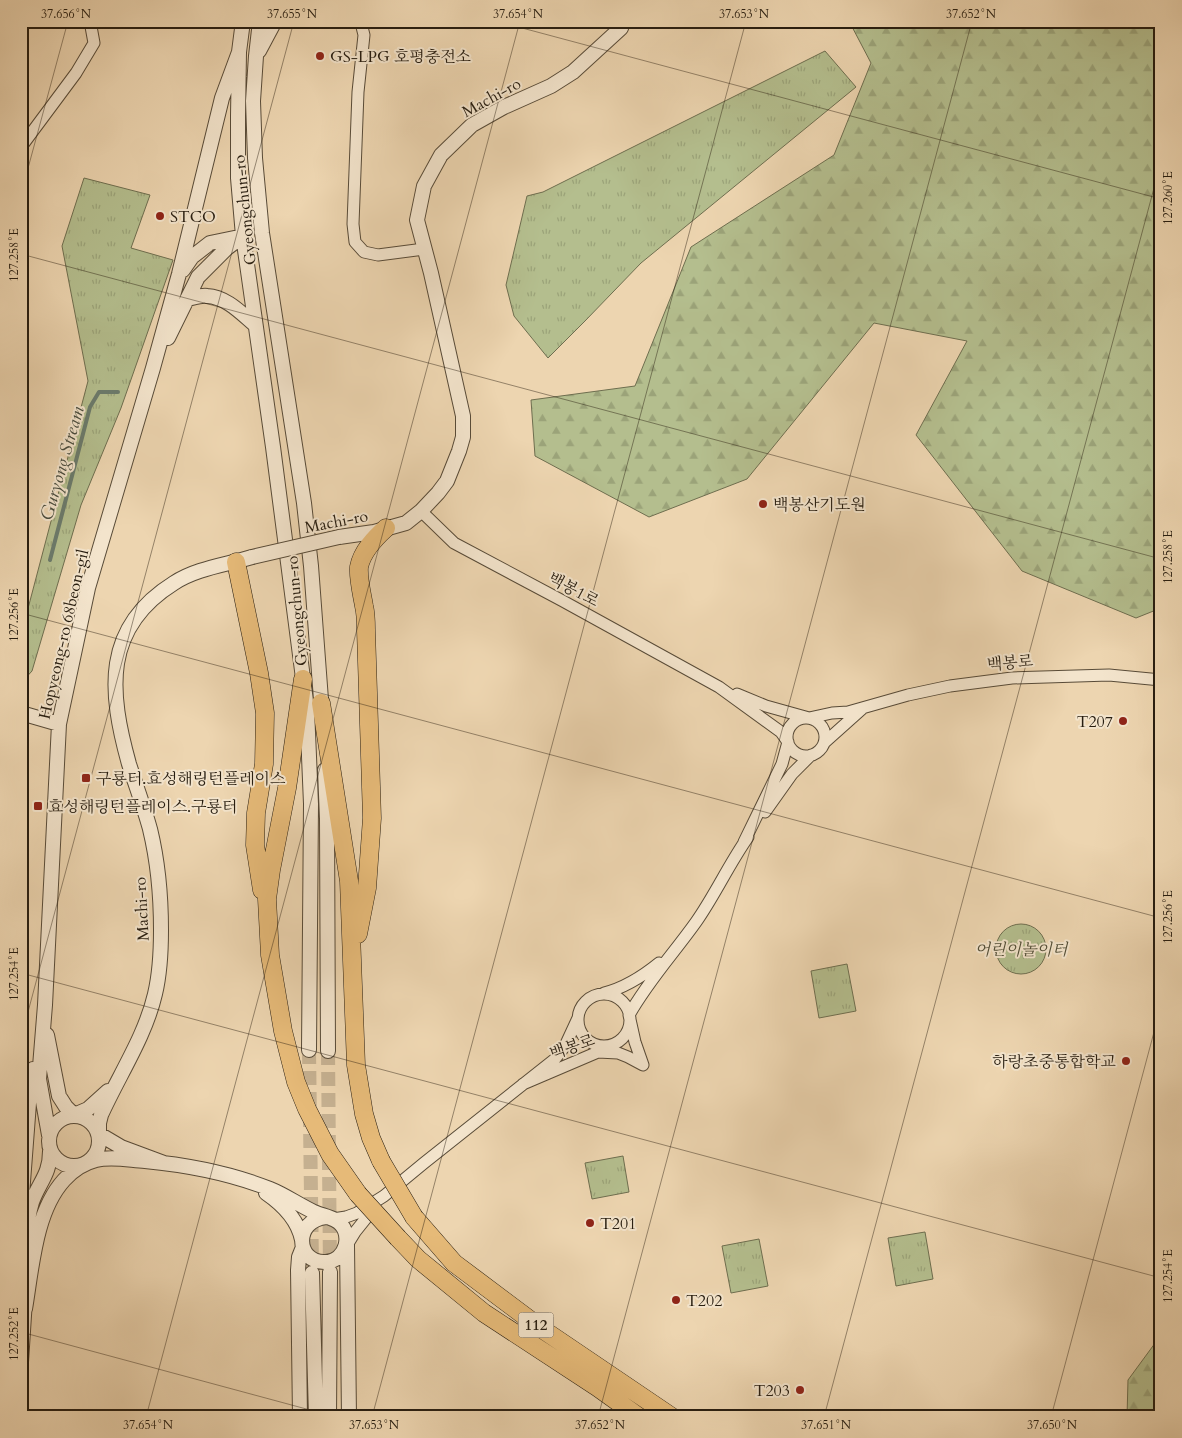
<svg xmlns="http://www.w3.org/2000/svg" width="1182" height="1438" viewBox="0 0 1182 1438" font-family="Cardo,'Noto Serif KR',serif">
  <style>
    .grass { fill: url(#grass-tufts); stroke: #6e6e4f }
    .forest { fill: url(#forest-firs); stroke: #6e6e4f }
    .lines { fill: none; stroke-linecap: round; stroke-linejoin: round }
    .stream { stroke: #6b7b6c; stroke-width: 4 }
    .tertiary-tunnel { stroke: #c5b090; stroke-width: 14; stroke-dasharray: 14 7; stroke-linecap: butt }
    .minor-casing { stroke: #584b38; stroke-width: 13 }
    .tertiary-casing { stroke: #584b38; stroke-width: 16 }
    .trunk-casing { stroke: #271d10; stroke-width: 19 }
    .minor { stroke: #f3e4cc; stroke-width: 11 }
    .tertiary { stroke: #f3e4cc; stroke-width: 14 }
    .trunk { stroke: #e6ba78; stroke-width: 18 }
    .tertiary-bridge-casing { stroke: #584b38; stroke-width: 16; stroke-linecap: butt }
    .trunk-bridge-casing { stroke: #271d10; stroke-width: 19; stroke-linecap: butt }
    .tertiary-bridge { stroke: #f3e4cc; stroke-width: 14 }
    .trunk-bridge { stroke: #e6ba78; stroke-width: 18 }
    .ticks { fill: none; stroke: #271d10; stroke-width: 1; stroke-opacity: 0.45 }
    .poi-dot { fill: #8f2418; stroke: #f3e4cc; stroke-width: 2 }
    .labels { text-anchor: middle; stroke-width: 4; stroke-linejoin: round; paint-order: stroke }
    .shield { fill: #f3e4cc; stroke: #645948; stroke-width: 1 }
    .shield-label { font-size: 15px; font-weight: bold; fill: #271d10 }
    .poi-label { font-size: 16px; fill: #271d10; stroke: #f3e4cc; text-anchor: start }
    .street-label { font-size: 16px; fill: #271d10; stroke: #f3e4cc }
    .park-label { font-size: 16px; font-style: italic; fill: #514d36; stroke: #f3e4cc }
    .water-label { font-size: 18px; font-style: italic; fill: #494c3e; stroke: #f3e4cc }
    .neatline { fill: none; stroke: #271d10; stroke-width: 2 }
    .ticks-label { font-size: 12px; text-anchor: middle; fill: #271d10 }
  </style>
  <defs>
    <pattern id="grass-tufts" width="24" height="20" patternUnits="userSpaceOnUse" patternTransform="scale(1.25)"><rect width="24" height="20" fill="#b4be8e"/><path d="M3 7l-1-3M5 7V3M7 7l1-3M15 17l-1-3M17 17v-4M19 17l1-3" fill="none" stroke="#9ba379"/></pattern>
    <pattern id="forest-firs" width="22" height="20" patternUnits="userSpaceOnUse" patternTransform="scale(1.25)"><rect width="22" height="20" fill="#b4be8e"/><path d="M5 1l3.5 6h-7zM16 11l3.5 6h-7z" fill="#9ba379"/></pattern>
  </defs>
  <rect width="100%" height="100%" fill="#edd5b0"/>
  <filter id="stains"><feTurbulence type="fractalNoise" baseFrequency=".004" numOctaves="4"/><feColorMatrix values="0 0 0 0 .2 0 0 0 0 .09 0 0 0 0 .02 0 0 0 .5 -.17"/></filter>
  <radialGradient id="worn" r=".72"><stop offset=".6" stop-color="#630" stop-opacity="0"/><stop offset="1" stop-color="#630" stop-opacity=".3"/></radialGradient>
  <path class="grass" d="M825,51l31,36 -215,176 -56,58 -37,37 -34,-42 -8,-31 21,-89 16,-4z
    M84,178l66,17 -19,53 42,12 -52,148 -40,97 -49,166 -11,12v-48l67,-254 -26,-135z
    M996 949a25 25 0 1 1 50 0a25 25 0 1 1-50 0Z
    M847,964l9,47 -37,7 -8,-47z
    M623,1156l6,36 -37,7 -7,-36z
    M925,1232l8,47 -37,7 -8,-48z
    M759,1239l9,47 -37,7 -9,-47z"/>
  <path class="forest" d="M849,21h312v587l-25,10 -114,-47 -106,-136 51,-94 -93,-18 -127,156 -98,38 -114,-61 -4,-56 104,-14 56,-139 143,-92 37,-92z
    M1161,1335v82h-34l1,-37z"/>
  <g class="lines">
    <path class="stream" d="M50,560l40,-153 9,-15h19"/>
    <path class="tertiary-tunnel" d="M309,1050l3,217
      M328,1051l2,220"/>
    <g class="minor-casing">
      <path id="minor" d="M358,21l3,2 3,12 -6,57 -5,132 2,18 9,10 14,3 46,-6
        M21,147l55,-74 18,-30 -4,-22
        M421,511l33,32 107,57 158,87 62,45 7,10 -6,22 -38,78
        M737,694l29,12 43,12 23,-5 16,-1 60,-17 42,-9 62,-8 97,-3 52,5
        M787 737a19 19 0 1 1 38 0a19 19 0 1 1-38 0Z
        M824,743l38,-34
        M765,812l27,-38 19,-19
        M604,993c20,-5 39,-17 55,-30
        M578 1020a26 26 0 1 1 52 0a26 26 0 1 1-52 0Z
        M523,1084l75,-32 20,1 10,4 15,8 -8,-23 -6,-27c19,-34 45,-62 67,-93 19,-27 33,-58 52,-85
        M333,1219l13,-2 11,-4 27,-17 40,-33 131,-104 10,-13 13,-28
        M347,1245l8,-13 20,-25"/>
    </g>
    <g class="tertiary-casing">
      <path id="tertiary" d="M243,21l-4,31 -1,64v62l5,58 30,211 34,262 4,95 -2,246
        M260,21l-4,35 -3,45 2,57 7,75 42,270 7,63 11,147
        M259,51l16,-30
        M183,270l9,-13 18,-14 29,-6
        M187,299c6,-1 14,-4 20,-3 19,1 33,16 47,28
        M168,338l30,-61 29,-29 16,-12
        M339,537l35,-5 32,-9 15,-12 17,-18 9,-12 12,-30 4,-14v-21l-32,-143 -14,-53 7,-34 17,-31 31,-30 32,-18 47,-21 22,-14 48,-44 2,-7
        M21,713l38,11
        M325,770l2,49 1,232
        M47,1035l12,61 7,11 8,8 14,-6 20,-18
        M49 1141a25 25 0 1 1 50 0a25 25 0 1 1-50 0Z
        M49,1135l-10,-56 6,-74 14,-281 29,-136 65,-220 26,-94 43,-176 17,-46
        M164,1163l-43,-16 -22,-13v-11l2,-8c18,-40 44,-78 54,-121 5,-21 6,-42 6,-64 0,-34 -3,-68 -11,-101 -6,-22 -14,-43 -21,-65 -20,-72 -27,-136 45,-181 23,-15 52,-18 78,-26
        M266,1193c16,11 32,27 36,47
        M21,1208l9,-118 3,-21
        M347,1245l2,172
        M26,1264c0,-21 0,-42 6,-62 7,-20 18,-27 18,-51
        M312,1273l4,144
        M25,1309c7,-41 10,-97 39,-129 8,-9 20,-17 32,-20 15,-4 33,0 49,1 42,4 85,12 125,28 15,6 29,16 44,23 6,3 14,4 21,8 20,10 12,43 -11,42 -28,0 -31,-41 2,-45
        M21,1362l4,-62
        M300,1417l-2,-147 1,-13 4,-10
        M329,1417l1,-145"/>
    </g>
    <g class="trunk-casing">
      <path id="trunk" d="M236,562l23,111 6,40 -1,51 -8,49 -1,32 7,45
        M303,679l-16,109 -16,82 -4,29 3,56 13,76 13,51 11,27 23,45 28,40
        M321,703l28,178 7,184 8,49 7,24 10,23
        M358,934l9,-46 5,-70 -6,-188c0,-8 0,-16 -2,-24 -2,-12 -6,-27 -5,-39 3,-16 16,-29 27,-39
        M414,1217l40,46 88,66 130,88
        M398,1238l20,21 66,54 113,74 42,30"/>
    </g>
    <use href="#minor" class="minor"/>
    <use href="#tertiary" class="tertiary"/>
    <use href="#trunk" class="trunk"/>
    <g class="tertiary-bridge-casing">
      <path id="tertiary-bridge" d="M252,557l87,-20"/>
    </g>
    <g class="trunk-bridge-casing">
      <path id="trunk-bridge" d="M381,1161l33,56
        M358,1194l40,44"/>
    </g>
    <use href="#tertiary-bridge" class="tertiary-bridge"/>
    <use href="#trunk-bridge" class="trunk-bridge"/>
  </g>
  <path class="ticks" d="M496,21l665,178M21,194l47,-173M21,254l1140,305M21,613l1140,305M21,973l1140,305M21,1038l273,-1017M21,1332l315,85M146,1417l374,-1396M372,1417l374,-1396M598,1417l374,-1396M824,1417l337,-1255M1051,1417l110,-411"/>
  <g class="poi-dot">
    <circle cx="320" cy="56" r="5"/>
    <circle cx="160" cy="216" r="5"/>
    <circle cx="763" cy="504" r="5"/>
    <circle cx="1123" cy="721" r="5"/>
    <rect x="81" y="773" width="10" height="10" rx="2.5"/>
    <rect x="33" y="801" width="10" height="10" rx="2.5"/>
    <circle cx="1126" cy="1061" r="5"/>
    <circle cx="590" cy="1223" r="5"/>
    <circle cx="676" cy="1300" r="5"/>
    <circle cx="800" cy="1390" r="5"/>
  </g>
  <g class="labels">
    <rect class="shield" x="518.5" y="1312.5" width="35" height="25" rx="4"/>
    <g class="shield-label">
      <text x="536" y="1330">112</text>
    </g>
    <g class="poi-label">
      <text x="330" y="62">GS-LPG 호평충전소</text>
      <text x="170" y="222">STCO</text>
      <text x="773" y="510">백봉산기도원</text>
      <text x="1113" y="727" text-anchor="end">T207</text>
      <text x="96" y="784">구룡터.효성해링턴플레이스</text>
      <text x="48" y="812">효성해링턴플레이스.구룡터</text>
      <text x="1116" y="1067" text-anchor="end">하랑초중통합학교</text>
      <text x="600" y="1229">T201</text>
      <text x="686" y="1306">T202</text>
      <text x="790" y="1396" text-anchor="end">T203</text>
    </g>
    <g class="street-label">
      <text transform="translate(491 97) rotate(-29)" y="6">Machi-ro</text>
      <text transform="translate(244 210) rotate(-96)" y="6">Gyeongchun-ro</text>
      <text transform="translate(336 521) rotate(-11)" y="6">Machi-ro</text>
      <text transform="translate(574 589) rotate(28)" y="6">백봉1로</text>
      <text transform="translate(296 611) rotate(-95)" y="6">Gyeongchun-ro</text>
      <text transform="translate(63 634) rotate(-77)" y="6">Hopyeong-ro 68beon-gil</text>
      <text transform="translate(1010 662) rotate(-5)" y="6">백봉로</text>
      <text transform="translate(141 909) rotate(-93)" y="6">Machi-ro</text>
      <text transform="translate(572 1046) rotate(-19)" y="6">백봉로</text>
    </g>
    <g class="park-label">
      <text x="1021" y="955">어린이놀이터</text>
    </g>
    <g class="water-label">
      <text transform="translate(62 463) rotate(-74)" y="6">Guryong Stream</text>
    </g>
  </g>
  <rect width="1182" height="1438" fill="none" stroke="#edd5b0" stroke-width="55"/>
  <rect x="28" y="28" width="1126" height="1382" class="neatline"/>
  <g class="ticks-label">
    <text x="66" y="18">37.656°N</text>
    <text x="292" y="18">37.655°N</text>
    <text x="518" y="18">37.654°N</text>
    <text x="744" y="18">37.653°N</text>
    <text x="971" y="18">37.652°N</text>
    <text transform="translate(1168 198) rotate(-90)" y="4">127.260°E</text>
    <text transform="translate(14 255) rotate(-90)" y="4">127.258°E</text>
    <text transform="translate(1168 557) rotate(-90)" y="4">127.258°E</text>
    <text transform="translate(14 615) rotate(-90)" y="4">127.256°E</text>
    <text transform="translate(1168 917) rotate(-90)" y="4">127.256°E</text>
    <text transform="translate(14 974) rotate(-90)" y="4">127.254°E</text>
    <text transform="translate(1168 1276) rotate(-90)" y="4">127.254°E</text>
    <text transform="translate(14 1334) rotate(-90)" y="4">127.252°E</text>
    <text x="148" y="1429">37.654°N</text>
    <text x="374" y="1429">37.653°N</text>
    <text x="600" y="1429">37.652°N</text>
    <text x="826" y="1429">37.651°N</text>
    <text x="1052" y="1429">37.650°N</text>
  </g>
  <rect width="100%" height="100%" filter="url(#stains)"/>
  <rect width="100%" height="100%" fill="url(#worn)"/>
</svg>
